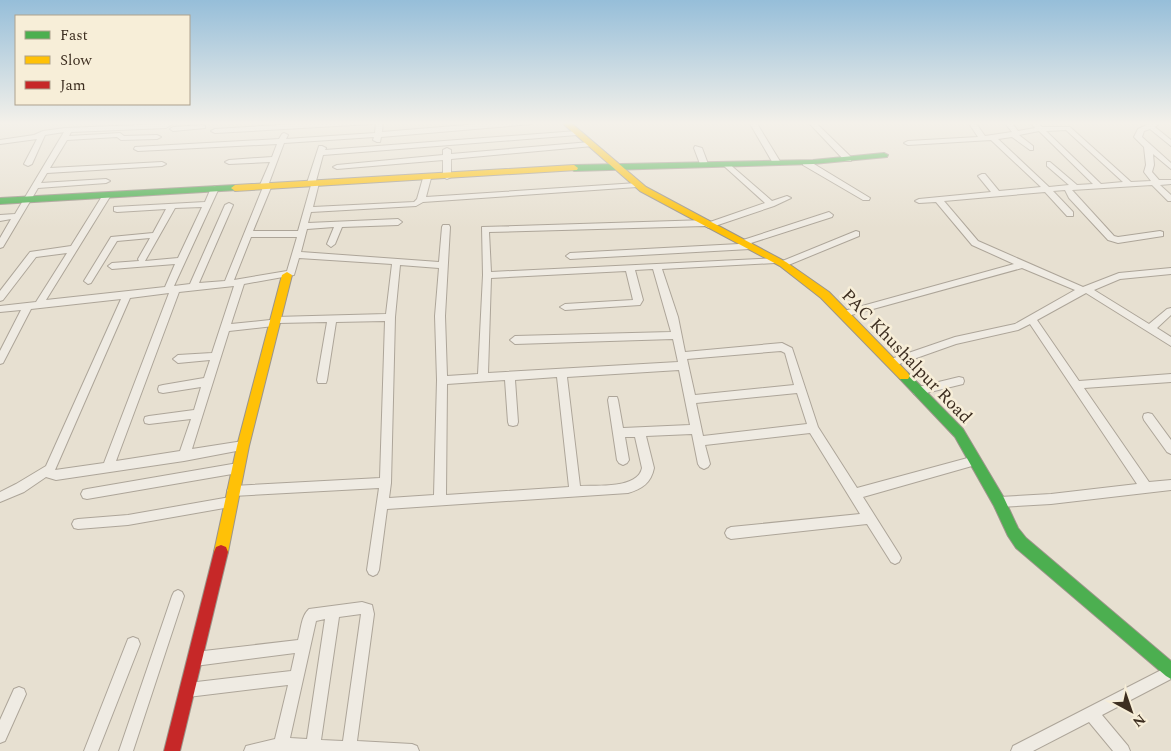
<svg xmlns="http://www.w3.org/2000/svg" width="1171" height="751" viewBox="0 0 1171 751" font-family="Spectral,serif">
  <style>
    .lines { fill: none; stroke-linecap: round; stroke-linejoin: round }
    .street-casing { stroke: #ada599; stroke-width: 2 }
    .fast-casing { stroke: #9c958a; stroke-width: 2 }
    .slow-casing { stroke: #9c958a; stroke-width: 2 }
    .jam-casing { stroke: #9c958a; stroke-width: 2 }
    .street { fill: #efebe3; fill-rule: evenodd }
    .fast { fill: #4caf50; fill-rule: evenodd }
    .slow { fill: #ffc107; fill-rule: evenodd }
    .jam { fill: #c62828; fill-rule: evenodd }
    .labels { text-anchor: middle; stroke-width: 5; stroke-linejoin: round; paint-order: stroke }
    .street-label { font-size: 18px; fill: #3d2e20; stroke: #f7eed8 }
  </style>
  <rect width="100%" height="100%" fill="#e7e0d1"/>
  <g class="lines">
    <g class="street-casing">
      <path id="street" d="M167,122h9l-10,6 -95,4 -2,4 51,-3 4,3 33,-1 4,2 -4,2 -36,1 -4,-3 -50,3 -17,28 112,-6 4,2 -4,2 -115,7 -6,10 65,-4 4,2 -4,2 -68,5 -35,59 -3,1v-10l11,-19 -11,2v-6l15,-1 49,-82 -19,3 -13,29 -4,2 -4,-2 13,-25 -37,5v-4l34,-5 9,-4 22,-3 100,-4z
        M328,122h46l-3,2 -156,9 -4,-2 4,-2z
        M376,122h7l-1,10 120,-10h33l-3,2 -151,13 -1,5h-3l-4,-2 1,-3 -90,6 -15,40 3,2 -19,46h45l13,-46 -4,-2 12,-37h3l4,2 -1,2 252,-19 4,2 -4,2 -254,20 -7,26 3,2 -6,24 101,-5 3,-3 6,-21 4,-2 4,2 -5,19 211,-14 4,2 -4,2 -214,15 -7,4 -105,6 -3,11 90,-4 4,3 -4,3 -56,2 -7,17 -4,3 -4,-3 7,-17 -27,2 -6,23 138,10 3,-35 1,-2h6l1,2 -5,89 2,60 31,-2 5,-99 -1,-48 225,-7 3,2 55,-19 -41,-37v-4h3l45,39 15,-5 4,2 -17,8 -65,22 -4,-2 -216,6 2,40 287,-14 1,2 -4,3 -113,6 16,48 7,35 97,-9 10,5 26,79 39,61 118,-32 4,2 2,3 -2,3 -116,33 36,57 2,4 -2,4 -4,2 -4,-2 -24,-38 -136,15 -4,-2 -2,-4 2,-4 4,-2 129,-13 -50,-81 -105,12 5,19 -2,3 -4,2 -4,-2 -2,-3 -6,-30 -46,2 8,32c-3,15 -12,21 -26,25l-241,16 -8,61 -2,4 -4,2 -4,-2 -2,-4 12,-82 -146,8 -4,-1 -2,-4 2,-4 4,-1 147,-8 5,-157 -49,1 -9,58 -1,3h-8l-1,-3 10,-58 -49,1 -4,3 -45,5 -37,118 51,-8 4,2 1,3 -1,3 -63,12 -128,19 -10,-3 -22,15 -24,10v-10l16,-8 30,-18 75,-167 -90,10 -28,54 -3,1v-13l21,-41 -21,2v-6l36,-4 31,-49 -31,4 -33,43 -3,1v-10l30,-39 41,-6 33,-53h6l1,2 -65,105 119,-13 10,-23 -63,5 -4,-3 4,-3 27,-2 -1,-2 12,-21 -33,3 -26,42 -3,1 -4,-3 27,-44 42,-4 13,-24 -49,3 -3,-1v-4l91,-5 6,-14 4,-2 4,2 -45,98 16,-2 35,-79 4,-2 4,2 -34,78 26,-2 38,-94 -3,-2 10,-23 -41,2 -4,-2 4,-2 43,-3 5,-13 -139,7 -4,-2 1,-2 144,-8 3,-5 2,-1 4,2 -2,4 89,-6zM202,207l-24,51 -33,3 30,-53zM251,237h46l-10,34 -53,9zM299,258l93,6 -6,50 -111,3 -5,3 -39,4 13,-40 50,-9zM400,265l39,3 -4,48 2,64 -3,115 -45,3 2,-15 4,-166zM653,269l18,63 -156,4 -5,4 5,4 158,-5 5,23 -190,11 3,-95 135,-7 7,29 -68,4 -5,3 5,3 75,-5 3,-5 -8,-30zM234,286l-22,67 -34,2 -5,4 5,4 32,-3 -6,18 -41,7 -4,1 -1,3 1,3 4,1 38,-6 -7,23 -45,6 -4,1 -1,3 1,3 4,1 42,-5 -11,32 -64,10 63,-169zM169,293l-65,170 -49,7 75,-172zM781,351l4,2 9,32 -99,10 -8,-36zM679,370l11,55 -67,3 -5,-28 -1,-3h-8l-1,3 9,60 2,3 4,2 4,-2 2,-3 -4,-23h10l7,31c-4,21 -45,17 -62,18l-13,-109zM557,377l12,110 -123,8 1,-111 58,-4 3,42 1,3 4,1 4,-1 1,-3 -3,-42zM797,393l10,31 -104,12 -7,-33z
        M749,122h7l25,41 -1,2h-6z
        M808,122h7l36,35v4h-6z
        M968,122h7l10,14 27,-4 -8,-10h7l7,9 17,-3 -5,-6h7l5,5h28l61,55 20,-1 -7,-9 2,-7 -2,-18 -10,-10 4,-8 15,-7h8l-6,5 16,13v6l-21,-17 -6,2 -2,6 29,26v6l-18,-15 1,11 -2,7 7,8h12v4l-11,1 11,10v6h-3l-16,-16 -80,5 42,46 4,1 42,-6 3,1v4l-45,7 -10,-3 -39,-42 -4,-8 -12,1 20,21v4h-6l-22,-24 -101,9 34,40 105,46 36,-14 52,-5v6l-51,5 -26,11 55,34 18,-15 4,-1v7l-14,13 14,9v9l-85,-53 -49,27 42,61 92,-7v8l-87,6 65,94 22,-2v10l-120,14 -52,3 -4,-1 -2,-4 2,-4 4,-1 52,-3 86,-10 -107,-160 -12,6 -62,14 -65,23 -3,-1 -2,-3 2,-3 67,-23 60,-13 60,-34 -53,-22 -178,49 -5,-3 5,-3 170,-47 -42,-19 -36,-43 -17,1 -4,-2 4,-2 72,-7 -13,-16 4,-2h3l14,17 42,-4 -50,-47 -83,5 -4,-2 4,-2 70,-4zM1066,130l57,52 -22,2 -55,-53zM1039,131l54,53 -16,1 -27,-23h-3v4l22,19 -20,2 -51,-48 14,-2 18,13h3v-4l-14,-11z
        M203,125l2,1v2l-32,3 -3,-2 3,-2z
        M590,142l4,2 -1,2 -142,13v18l-4,2 -4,-2v-17l-106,9 -4,-2 4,-2 106,-10v-5l4,-2 4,2v4z
        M695,146l7,2 6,16 -1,2h-6l-1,-2 -6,-16z
        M803,161h6l61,37 -1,2h-6l-60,-35z
        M829,212l4,3 -1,2 -81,26 3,3 -4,3 -180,10 -4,-3 4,-3 169,-9 1,-3z
        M856,231l3,1v4l-73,30 -3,1 -4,-3 1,-2z
        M959,377l4,1 1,3 -1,3 -45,11 -4,-1 -1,-3 1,-3 4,-1z
        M1148,413l4,1 19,26v14l-4,-2 -23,-32 -1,-3 1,-3z
        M238,463l4,2 2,3 -2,3 -4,2 -151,26 -4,-1 -2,-4 2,-4 4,-1z
        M230,497l4,1 2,4 -2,4 -4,1 -102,18 -50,4 -4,-1 -2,-4 2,-4 4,-1 50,-4z
        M178,590l4,2 2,4 -51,155h-14l53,-155 2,-4z
        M362,602l10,3 2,9 -17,127 55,3 5,2 2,5h-175l2,-5 29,-7 13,-54 -100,12 -5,-2 -2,-5 2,-5 5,-2 103,-12 4,-18 -100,13 -5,-2 -2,-5 2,-5 5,-2 103,-12c3,-10 3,-24 11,-31zM361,614l-18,127 -22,-1 18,-123zM325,619l-18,120 -17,-1 26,-117z
        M133,637l5,2 2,5 -42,107h-14l44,-112z
        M1171,665v14l-69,36 26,31 2,5h-17l-24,-29 -56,29h-22l2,-5z
        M19,687l5,2 2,5 -21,47 -5,2v-23l14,-31z"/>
    </g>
    <g class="fast-casing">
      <path id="fast" d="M884,153l4,2 -1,2 -74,7 -239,7 -4,-3 4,-3 239,-5z
        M235,185l4,3 -1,2 -238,14v-6z
        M904,372l4,1 55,56 41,69 14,30 8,10 145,123v18l-5,-3 -150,-128 -8,-12 -14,-30 -39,-69 -55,-58 -2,-3 2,-3z"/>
    </g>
    <g class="slow-casing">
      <path id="slow" d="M561,122h9l76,65 140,75 43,30 79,81 2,3 -2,3h-8l-79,-81 -41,-32 -140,-75z
        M574,165l4,3 -1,2 -342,21 -4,-3 4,-3z
        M287,272l5,3 -43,171 -21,106 -2,5 -5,2 -5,-2 -2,-5 23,-106 45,-171z"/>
    </g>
    <g class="jam-casing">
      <path id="jam" d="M221,545l5,2 2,5 -48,199h-16l50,-199 2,-5z"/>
    </g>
    <use href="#street" class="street"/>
    <use href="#fast" class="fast"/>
    <use href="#slow" class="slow"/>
    <use href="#jam" class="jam"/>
  </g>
  <linearGradient id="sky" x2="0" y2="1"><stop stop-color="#96bed9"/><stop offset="0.54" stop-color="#f4f1ea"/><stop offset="1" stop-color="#f4f1ea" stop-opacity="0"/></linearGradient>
  <rect width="1171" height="228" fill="url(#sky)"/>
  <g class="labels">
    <g class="street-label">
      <text transform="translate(907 356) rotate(46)" y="6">PAC Khushalpur Road</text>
    </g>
  </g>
  <rect x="15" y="15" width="175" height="90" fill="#f7eed8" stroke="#ada18e"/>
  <rect x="25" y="31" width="25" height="8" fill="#4caf50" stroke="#ada18e"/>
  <text x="60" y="40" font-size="15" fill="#3d2e20">Fast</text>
  <rect x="25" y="56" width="25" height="8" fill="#ffc107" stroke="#ada18e"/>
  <text x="60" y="65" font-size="15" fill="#3d2e20">Slow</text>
  <rect x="25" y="81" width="25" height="8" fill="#c62828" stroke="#ada18e"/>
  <text x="60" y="90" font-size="15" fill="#3d2e20">Jam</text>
  <g transform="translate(1131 711) rotate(140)" stroke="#f7eed8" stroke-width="4" paint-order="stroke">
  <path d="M0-4L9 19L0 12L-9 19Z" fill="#3d2e20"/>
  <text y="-8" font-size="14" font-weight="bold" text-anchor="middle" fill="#3d2e20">N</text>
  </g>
</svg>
